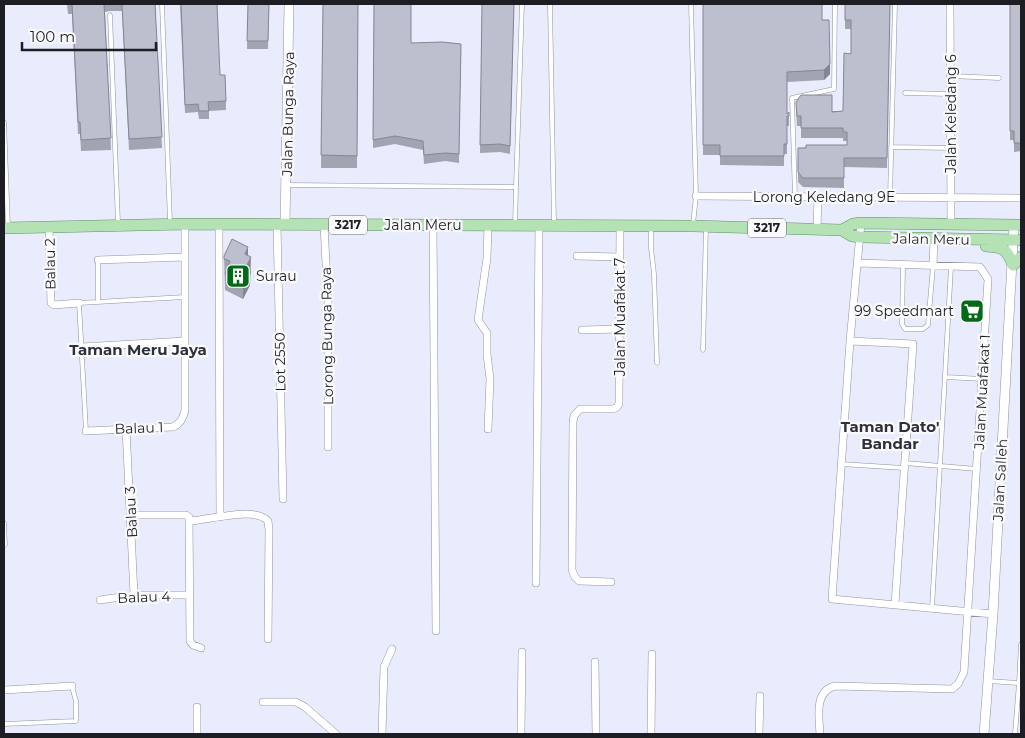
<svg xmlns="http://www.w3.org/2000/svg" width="1025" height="738" viewBox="0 0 1025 738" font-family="Montserrat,sans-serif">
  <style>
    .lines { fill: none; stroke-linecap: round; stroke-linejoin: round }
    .service-casing { stroke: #8e929f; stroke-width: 5 }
    .minor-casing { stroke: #8e929f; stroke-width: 8 }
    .tertiary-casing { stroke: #8e929f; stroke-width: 10 }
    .primary-casing { stroke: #5f9061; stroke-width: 12 }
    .service { stroke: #fff; stroke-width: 4 }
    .minor { stroke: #fff; stroke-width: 7 }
    .tertiary { stroke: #fff; stroke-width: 9 }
    .primary { stroke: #b4e2b5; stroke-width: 11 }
    .wall { fill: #a2a4b1 }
    .shaded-wall { fill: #848690 }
    .building { fill: #bcbfce; stroke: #848690 }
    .labels { text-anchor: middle; stroke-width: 4.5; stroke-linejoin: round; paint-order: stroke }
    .shield { fill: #fafafd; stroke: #5f6064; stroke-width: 1 }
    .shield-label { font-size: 12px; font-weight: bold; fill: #1d1e23 }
    .street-label { font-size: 14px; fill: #1d1e23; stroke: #fafafd }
    .poi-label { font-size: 14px; fill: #1d1e23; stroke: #fafafd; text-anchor: start }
    .neighbourhood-label { font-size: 15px; font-weight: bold; fill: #2d303b; stroke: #fafafd }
  </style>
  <rect width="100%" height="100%" fill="#e9ecfc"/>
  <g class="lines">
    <g class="service-casing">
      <path id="service" d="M162,4l8,218
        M550,4l4,220
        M691,4l5,192 -3,28
        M110,15l8,208
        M950,76l49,2
        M905,93l45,1
        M4,122l4,104
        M891,147l60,1
        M287,185l229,2 6,-183
        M795,197l-3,-99 42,-9 1,-85
        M890,197l5,-193
        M515,225l1,-38
        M651,228v20l3,26 3,89
        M903,266l-1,58 3,5h18l5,-4 5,-59
        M98,302v-42
        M703,350l3,-123
        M946,377l36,2
        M86,431l-7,-128 106,-6
        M905,463l72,6
        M841,464l63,4
        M4,523l1,22
        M932,608l19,-341
        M988,681l31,2 2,-39
        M4,724l72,-3v-20l-4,-14
        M1015,734l4,-51h1"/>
    </g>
    <g class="minor-casing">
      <path id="minor" d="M950,4l1,220
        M696,196l325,2
        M861,223l-11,118 -18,258 161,15
        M219,224l1,293
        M277,224l6,275
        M324,225l4,77v145
        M433,225l3,406
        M488,226l-1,32 -9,62 9,13v21l3,25 -2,50
        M49,227l2,76 3,2 25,-2
        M817,229l1,-32
        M577,256l43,1
        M98,260l87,-3
        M933,266l1,-27
        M582,330l38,-1
        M850,341l63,3 -18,260
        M82,347l103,-6
        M126,428l8,167
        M86,431l87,-4c8,-4 10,-9 12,-17v-186
        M131,515h55l3,2 1,124 3,4 8,3
        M190,521c19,-1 64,-15 78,0l1,9 -1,109
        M611,582l-32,-1 -4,-4 -3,-7 1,-148 1,-6 6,-7h33l4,-2 2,-3 1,-177
        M536,583l3,-357
        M100,600l34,-5h55
        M595,662l1,72
        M4,690l68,-4
        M263,702h33l9,5 31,27
        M197,707v27
        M382,734l2,-67 8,-18
        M521,734l1,-82
        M651,734l1,-80
        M759,734l1,-38
        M820,734c-1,-17 -6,-43 15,-48l117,3 6,-5 6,-12 24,-393 -8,-12 -122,-4"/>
    </g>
    <g class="tertiary-casing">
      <path id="tertiary" d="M285,224l4,-220
        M984,734l9,-120 21,-389"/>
    </g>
    <g class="primary-casing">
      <path id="primary" d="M4,228l181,-4 508,2 149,4 10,6 8,1 161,3
        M842,230l11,-6 8,-1 160,2
        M986,246c17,1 21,3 27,19l8,-8"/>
    </g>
    <use href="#service" class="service"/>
    <use href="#minor" class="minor"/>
    <use href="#tertiary" class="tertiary"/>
    <use href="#primary" class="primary"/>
  </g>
  <path class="wall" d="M67,4h88l7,144 -33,2 -7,-139h-12l-5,1 6,138 -30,1 -1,-17h-2l-6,-120h-4z
    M180,4l40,71 6,26v9l-17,1v8h-10l-1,-7 -13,1z
    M248,4h21l-1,45h-21z
    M323,4h35l-1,164h-36z
    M374,4l37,39 50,1 -2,119 -14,-2 -21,3 -1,-14 -28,-6 -22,4z
    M482,4h32l-4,150 -10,-2 -20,1z
    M703,4l119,16 8,54 -6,6 -37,2v32l2,-2v14h-2v28h-3v12l-64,-1v-10h-17z
    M845,4h45l-3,164 -43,-1v21l-41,-1 -5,-5v-34l49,-3v-4h-4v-3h-42v-12h-4l-1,-15h47l8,-57v-25h-6z
    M1010,4h11v147l-7,1v-12h-4z
    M248,255l3,18 -1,2v10l-7,14 -18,-9 -1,-34z"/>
  <path class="shaded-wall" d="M830,64v10l-6,6v-10z
    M248,247v15l3,-5 -1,28 -7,14v-16l2,-29z"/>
  <path class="building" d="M72,4h32l7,134 -30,2 -1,-18h-2z
    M122,4h33l7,133 -33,2z
    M181,4h36l3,71h5l1,26 -18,1 1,9h-10l-1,-7 -13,1z
    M248,4h21l-1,37h-21z
    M323,4h35l-1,152 -36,-1z
    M374,4h37v39l31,-1 19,2 -2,110 -14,-1 -21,2 -1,-14 -28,-5 -22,4z
    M482,4h32l-4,142 -10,-2 -20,1z
    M703,4h119v16h7l1,44 -6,6 -37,2v42l2,-2v4h-2v28h-3v12h-64v-11h-17z
    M845,4h45l-3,154h-43v20h-41l-5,-6v-24h8v-3h41v-13h-4v-4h-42v-12h-4l-1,-14 5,-7h31v17l11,-1 1,-58 7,1v-34h-6z
    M1010,4h11v139h-7v-12h-4z
    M232,239l16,8 -3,7 6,3 -5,10 4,2 -7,14 -18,-9 5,-13 -6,-2v-3z"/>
  <defs>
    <g id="building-square" transform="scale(1.25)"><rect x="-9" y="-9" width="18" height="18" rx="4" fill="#026916" stroke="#fafafd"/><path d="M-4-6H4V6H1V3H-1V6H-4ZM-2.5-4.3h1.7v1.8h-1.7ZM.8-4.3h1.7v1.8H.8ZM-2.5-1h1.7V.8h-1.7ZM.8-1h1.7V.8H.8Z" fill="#fff"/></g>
    <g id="supermarket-square" transform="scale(1.25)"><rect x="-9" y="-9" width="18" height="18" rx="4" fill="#026916" stroke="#fafafd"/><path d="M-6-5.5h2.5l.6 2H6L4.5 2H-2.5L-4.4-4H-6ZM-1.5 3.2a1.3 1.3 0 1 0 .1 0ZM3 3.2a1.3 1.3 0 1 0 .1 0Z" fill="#fff"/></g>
  </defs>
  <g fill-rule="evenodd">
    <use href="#building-square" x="238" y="276"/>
    <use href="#supermarket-square" x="972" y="311"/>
  </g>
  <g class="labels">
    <g class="shield">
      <rect x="329" y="215.5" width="38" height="19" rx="4"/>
      <rect x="748" y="218.5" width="38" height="19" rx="4"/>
    </g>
    <g class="shield-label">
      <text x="348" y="229">3217</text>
      <text x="767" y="232">3217</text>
    </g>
    <g class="street-label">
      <text transform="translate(288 114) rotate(-89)" y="5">Jalan Bunga Raya</text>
      <text transform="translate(951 114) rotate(-90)" y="5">Jalan Keledang 6</text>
      <text x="824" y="202">Lorong Keledang 9E</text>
      <text x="423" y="230">Jalan Meru</text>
      <text transform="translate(931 239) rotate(1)" y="5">Jalan Meru</text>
      <text transform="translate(50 264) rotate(-91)" y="5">Balau 2</text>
      <text transform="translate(620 317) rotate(-90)" y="5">Jalan Muafakat 7</text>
      <text transform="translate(327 336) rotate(-91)" y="5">Lorong Bunga Raya</text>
      <text transform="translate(280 362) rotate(-91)" y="5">Lot 2550</text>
      <text transform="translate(982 392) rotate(-87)" y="5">Jalan Muafakat 1</text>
      <text transform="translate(139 428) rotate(-2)" y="5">Balau 1</text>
      <text transform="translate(1000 480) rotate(-87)" y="5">Jalan Salleh</text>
      <text transform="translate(131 512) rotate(-93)" y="5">Balau 3</text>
      <text transform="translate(144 597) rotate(-2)" y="5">Balau 4</text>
    </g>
    <g class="poi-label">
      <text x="256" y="281">Surau</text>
      <text x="954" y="316" text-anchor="end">99 Speedmart</text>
    </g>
    <g class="neighbourhood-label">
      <text x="138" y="355">Taman Meru Jaya</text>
      <text x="890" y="432">Taman Dato'<tspan x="890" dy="17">Bandar</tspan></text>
    </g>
  </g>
  <rect width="1025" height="738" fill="none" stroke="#1d1e23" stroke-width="10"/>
  <path d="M22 42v8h134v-8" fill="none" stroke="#1d1e23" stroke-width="2.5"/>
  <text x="30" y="42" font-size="15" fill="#1d1e23" stroke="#fafafd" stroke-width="4" paint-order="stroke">100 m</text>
</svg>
